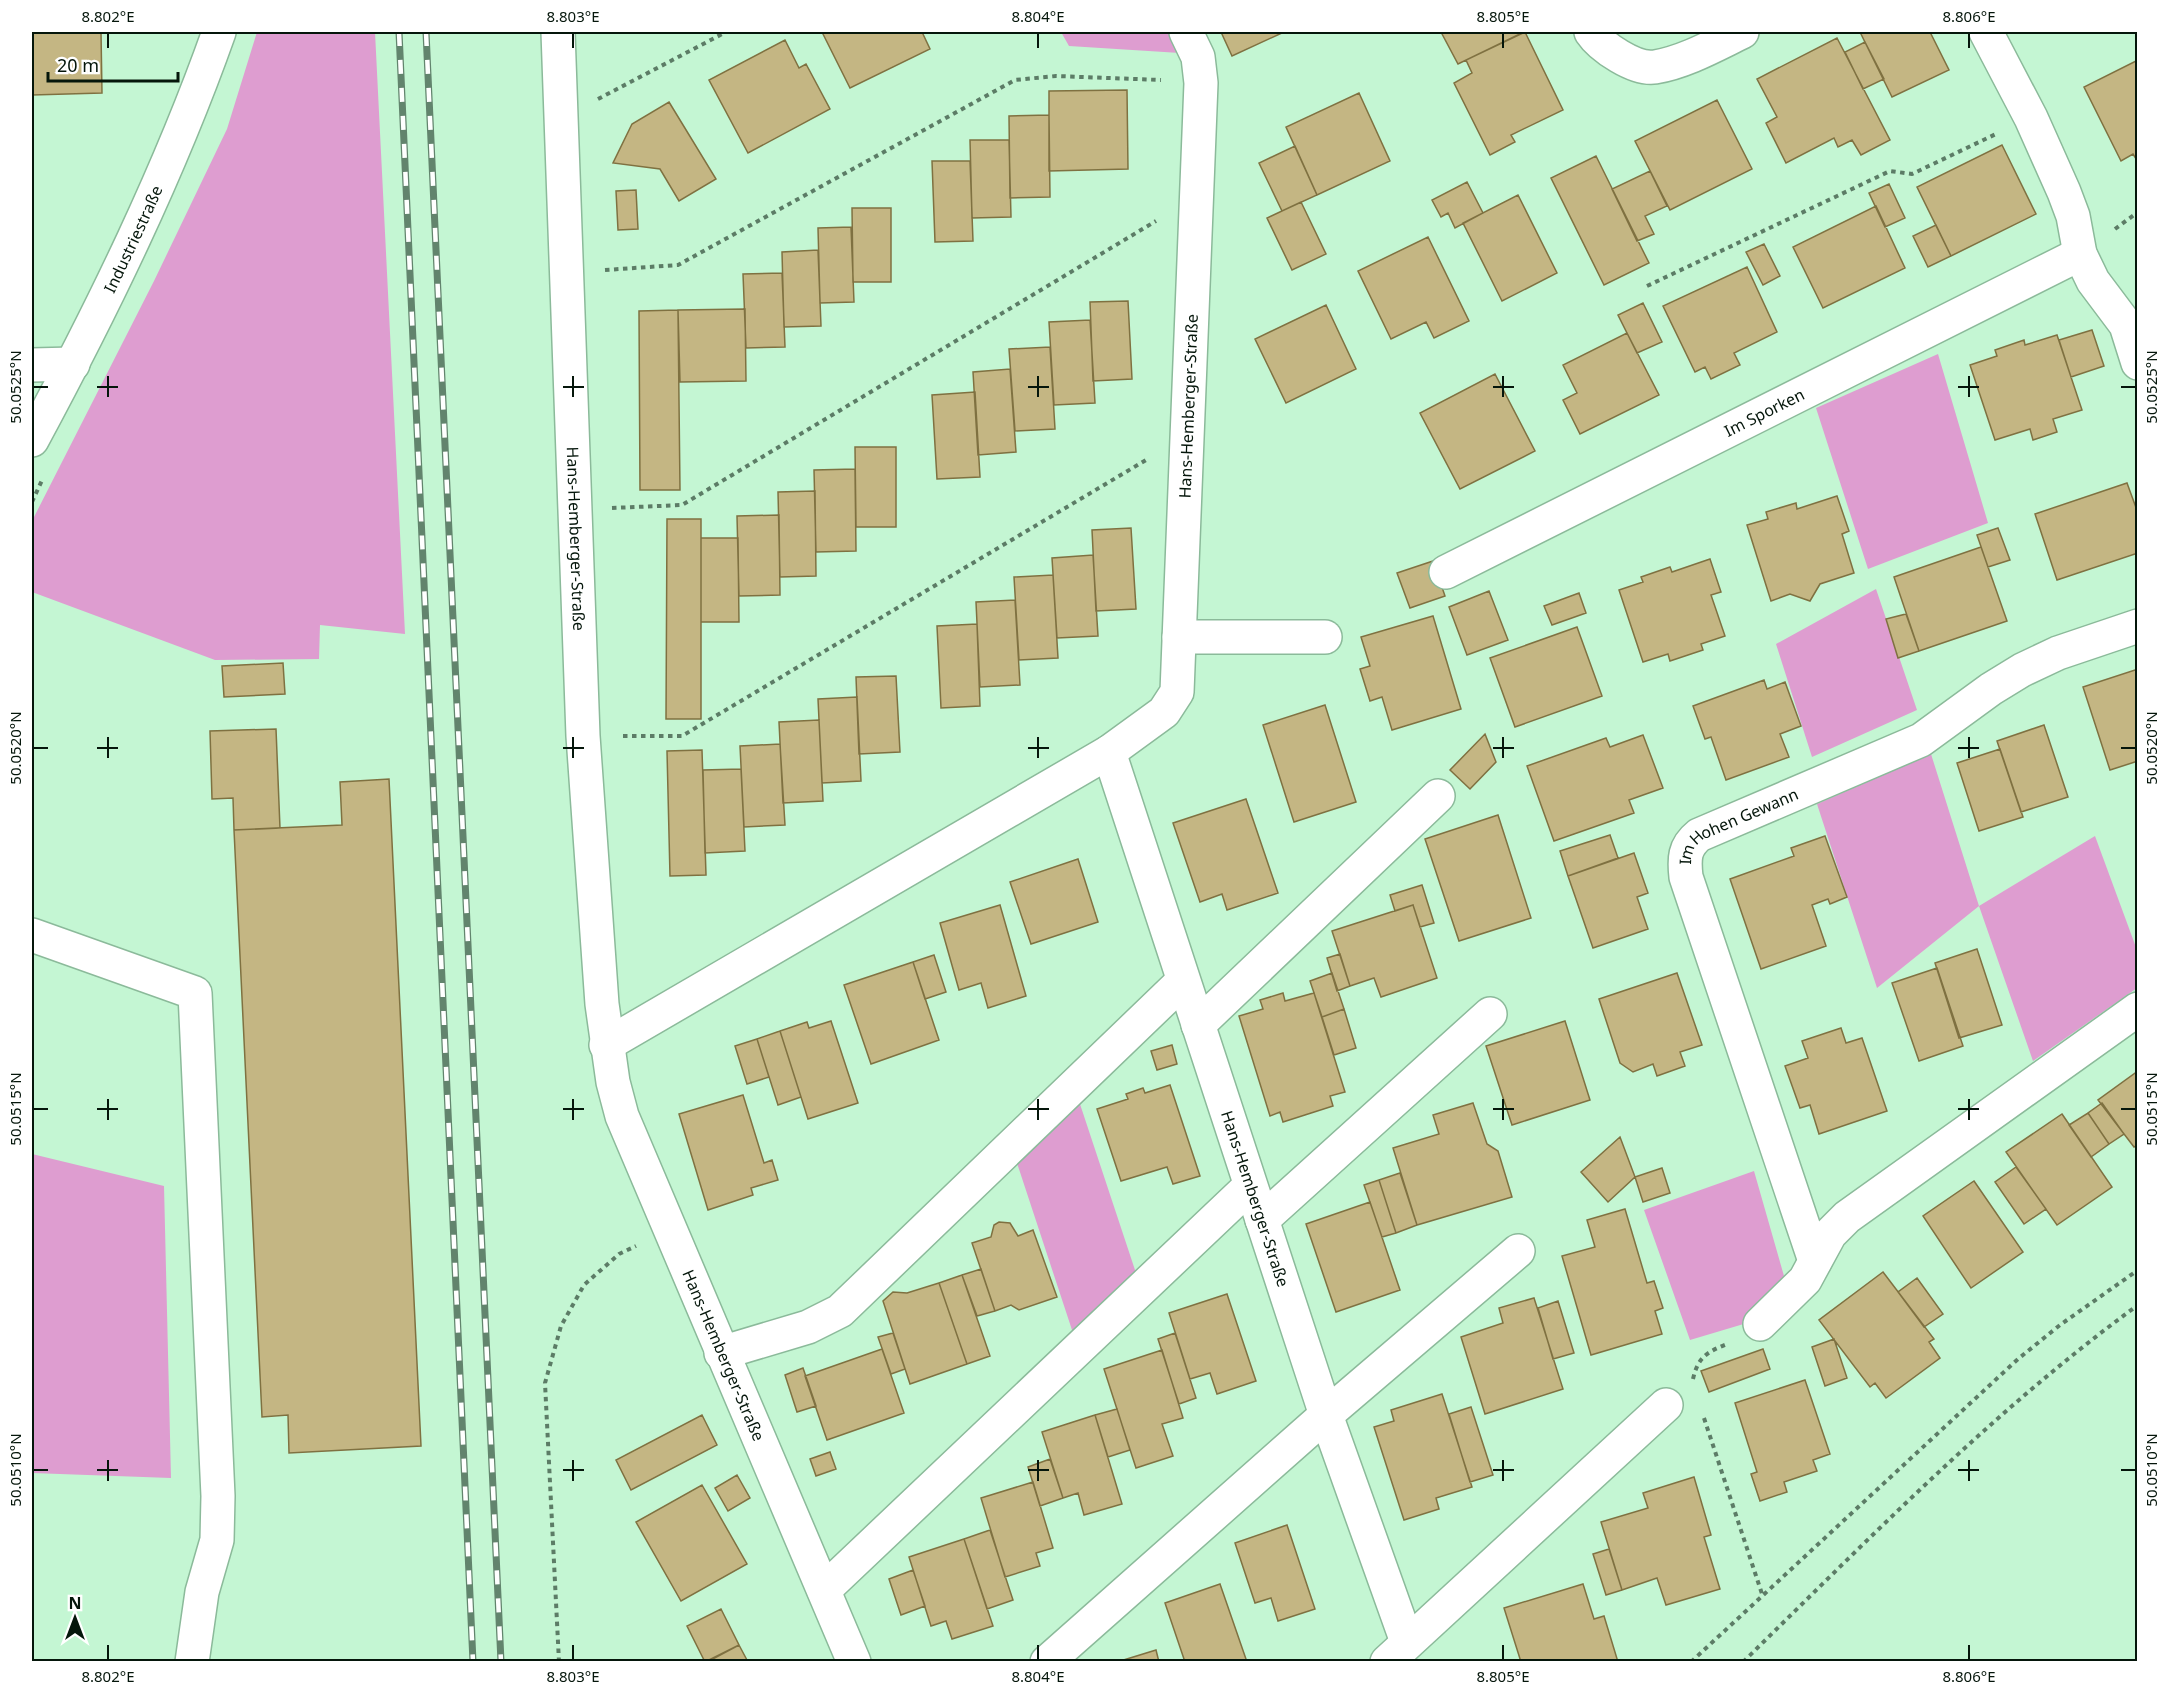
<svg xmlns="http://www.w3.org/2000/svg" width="2169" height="1693" viewBox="0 0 2169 1693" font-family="'Noto Sans',sans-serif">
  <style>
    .green { fill: #de9dd0 }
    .building { fill: #c4b683; stroke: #7f7141; stroke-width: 1.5 }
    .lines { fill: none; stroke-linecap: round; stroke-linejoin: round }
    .minor-casing { stroke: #8bba9a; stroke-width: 36 }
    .path { stroke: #5c7c66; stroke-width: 4; stroke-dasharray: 4.5 4.5; stroke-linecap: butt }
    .minor { stroke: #fff; stroke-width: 33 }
    .rail-casing { stroke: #62846d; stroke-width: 7 }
    .rail { stroke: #fff; stroke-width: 4.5; stroke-dasharray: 14; stroke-linecap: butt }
    .ticks { fill: none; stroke: #05160b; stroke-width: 2 }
    .labels { text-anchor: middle; stroke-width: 4.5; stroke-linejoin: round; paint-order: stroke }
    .street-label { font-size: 16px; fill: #05160b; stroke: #fff }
    .neatline { fill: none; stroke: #05160b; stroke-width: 2 }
    .ticks-label { font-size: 15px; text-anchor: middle; fill: #05160b }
  </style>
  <rect width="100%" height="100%" fill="#c4f6d3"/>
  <path class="green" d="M257,32h118l30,602 -85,-9 -1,34 -104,1 -183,-68v-71l122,-240 73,-152z
    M1061,32h109l10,21 -111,-7z
    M1938,354l50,169 -120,46 -52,-161z
    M1876,589l41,121 -105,47 -36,-113z
    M1931,754l48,152 116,-70 42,114v38l-104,73 -54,-155 -102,82 -60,-184z
    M1077,1095l59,178 -63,60 -58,-176z
    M32,1154l132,32 7,292 -139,-5z
    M1754,1171l32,112 -39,40 -57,17 -46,-130z"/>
  <path class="building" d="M32,32h69l1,61 -70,2z
    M822,32h100l8,17 -80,39z
    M1221,32h63l-52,24z
    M1441,32h83l-66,32z
    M1525,32l38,78 -52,25 4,7 -25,13 -36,-72 18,-10 -6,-13z
    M1860,32h70l19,38 -57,27z
    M1837,38l53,102 -29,15 -9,-15 -14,7 -4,-9 -48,25 -20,-40 11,-6 -20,-38z
    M785,40l14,28 7,-4 24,45 -82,44 -39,-73z
    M1865,42l19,37 -21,10 -18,-37z
    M2138,60v102l-5,-8 -12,7 -37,-74z
    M1127,90l1,79 -79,2v-80z
    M1359,93l31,68 -73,34 -31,-68z
    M1717,100l35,69 -82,41 -35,-69z
    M669,102l47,77 -37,22 -19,-32 -47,-6 19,-39z
    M1049,115l1,82 -40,1 -1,-82z
    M970,140h39l2,77 -39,1z
    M2002,145l34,69 -85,42 -34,-69z
    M1295,146l22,49 -35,16 -23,-48z
    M1596,156l53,107 -45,22 -53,-107z
    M932,161h38l3,80 -38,1z
    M1650,171l17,35 -22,10 9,18 -17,7 -25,-52z
    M1467,182l16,31 -28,15 -7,-15 -7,4 -9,-17z
    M1889,184l16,34 -20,9 -16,-34z
    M636,190l2,39 -20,1 -2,-39z
    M1518,195l39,78 -55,28 -39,-78z
    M1301,202l25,52 -34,16 -25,-52z
    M1876,206l29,62 -82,40 -30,-61z
    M852,208h39v74h-38z
    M1936,225l15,31 -23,11 -15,-31z
    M851,227l3,75 -34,1 -2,-75z
    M1428,237l41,84 -35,17 -8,-16 -35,17 -33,-68z
    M1764,244l16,32 -17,9 -17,-33z
    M818,250l3,76 -37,1 -2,-75z
    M1747,267l30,65 -43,21 6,12 -29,14 -6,-12 -10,5 -32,-66z
    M782,273l3,74 -39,1 -3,-74z
    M1128,301l4,78 -39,2 -3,-79z
    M1643,303l19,39 -25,11 -19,-38z
    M1326,305l30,64 -70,34 -31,-64z
    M745,309l1,72 -66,1 -2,-72z
    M678,310l2,180h-40l-1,-179z
    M1090,320l5,83 -41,2 -5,-83z
    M2092,330l12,36 -33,11 -12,-37z
    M1627,333l32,62 -79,39 -17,-34 14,-7 -14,-28z
    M2057,335l25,75 -29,9 4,13 -24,8 -3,-11 -35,11 -25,-75 27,-9 -2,-6 29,-10 1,5z
    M1050,347l5,82 -40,2 -6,-82z
    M1010,369l6,83 -38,3 -5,-83z
    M1495,374l40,77 -75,38 -40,-76z
    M975,392l5,85 -43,2 -5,-84z
    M855,447h41v80h-40z
    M855,469l1,82 -40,1 -2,-82z
    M2127,483l11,30v40l-81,27 -22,-66z
    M815,491l1,85 -36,1 -2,-85z
    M1837,496l12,35 -7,3 12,39 -34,11 -10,17 -20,-7 -19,7 -24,-76 21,-6 -2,-7 30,-9 1,6z
    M779,515l1,80 -41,1 -2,-80z
    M667,519h34v200h-35z
    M1131,528l5,81 -40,2 -4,-81z
    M1998,528l12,32 -22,7 -11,-32z
    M701,538h37l1,84h-38z
    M1981,547l26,74 -88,30 -25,-74z
    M1093,555l5,81 -41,2 -5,-80z
    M1710,559l11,33 -10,3 14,41 -24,8 2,6 -33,11 -2,-7 -25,8 -24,-72 24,-8 -2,-5 29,-10 2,5z
    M1433,561l12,35 -35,12 -13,-35z
    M1053,575l5,83 -39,2 -5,-83z
    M1489,591l19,49 -41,15 -18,-48z
    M1579,593l7,20 -34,12 -8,-19z
    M1015,600l5,85 -40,2 -4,-85z
    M1906,614l13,37 -21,7 -12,-39z
    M1433,616l28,93 -69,21 -10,-33 -12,4 -10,-32 10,-3 -9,-29z
    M977,624l3,82 -39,2 -4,-82z
    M1577,627l25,69 -87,31 -25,-69z
    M283,663l2,31 -61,3 -2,-31z
    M2138,669v92l-28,9 -27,-83z
    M896,676l4,76 -41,2 -3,-77z
    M1764,680l3,9 18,-7 16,44 -21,8 9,23 -63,23 -15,-43 -6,2 -12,-33z
    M857,697l4,84 -39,2 -4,-84z
    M1325,705l31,97 -62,20 -31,-97z
    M819,720l4,81 -40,2 -4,-81z
    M2044,725l24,72 -47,15 -24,-71z
    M276,729l4,99 -46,2 -1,-32 -21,1 -2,-68z
    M1485,734l11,28 -26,27 -20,-19z
    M1643,735l20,53 -34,12 5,13 -80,28 -27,-75 79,-28 4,9z
    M780,744l5,81 -41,2 -4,-81z
    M2000,749l23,68 -44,14 -22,-68z
    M702,750l4,125 -36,1 -3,-125z
    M741,769l4,82 -40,2 -2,-83z
    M389,779l32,667 -132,7 -1,-38 -26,2 -28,-587 108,-5 -2,-43z
    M1246,799l32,94 -51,17 -5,-16 -22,8 -27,-79z
    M1498,815l33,103 -72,23 -34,-102z
    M1610,835l8,23 -50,18 -8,-25z
    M1825,836l22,61 -17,7 -2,-5 -16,6 14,41 -65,23 -31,-90 64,-23 -3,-8z
    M1634,853l14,40 -11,4 11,32 -55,19 -25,-72z
    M1078,859l20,63 -67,22 -21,-62z
    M1422,885l12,38 -14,4 -7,-22 -18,6 -5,-16z
    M1000,905l26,91 -38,12 -7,-25 -22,7 -19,-67z
    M1413,905l24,73 -56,19 -7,-19 -24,8 -18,-55z
    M1977,949l25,76 -43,13 -24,-75z
    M1340,954l10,32 -13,5 -10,-33z
    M934,955l12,37 -21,7 -12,-37z
    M913,962l26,78 -68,24 -27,-79z
    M1937,968l26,78 -44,15 -27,-78z
    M1332,973l12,36 -22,8 -12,-36z
    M1677,973l25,72 -22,7 5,14 -28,10 -4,-12 -20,8 -13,-9 -21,-64z
    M1283,993l2,8 29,-8 31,99 -15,4 3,10 -50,16 -3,-10 -10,4 -31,-100 24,-7 -3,-9z
    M1344,1009l12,39 -22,7 -12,-38z
    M831,1021l27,82 -50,16 -28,-88 27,-9 2,6z
    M1565,1021l25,79 -78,25 -26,-79z
    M1841,1028l5,15 16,-5 25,73 -68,23 -9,-29 -10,3 -15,-42 23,-8 -6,-17z
    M780,1031l21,66 -23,8 -21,-66z
    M757,1039l12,38 -22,7 -12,-38z
    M1172,1045l5,19 -20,6 -6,-19z
    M2138,1071v74l-4,2 -36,-47z
    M1170,1085l30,91 -27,8 -6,-17 -46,14 -24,-72 31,-10 -2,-5 17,-6 2,5z
    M743,1095l21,68 8,-3 6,20 -27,8 2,7 -45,15 -29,-96z
    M1473,1103l14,41 11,7 14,46 -95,28 -24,-77 46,-14 -6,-19z
    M2102,1103l22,31 -15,10 -21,-31z
    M2088,1113l21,31 -18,13 -22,-32z
    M2062,1114l50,73 -55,38 -51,-73z
    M1620,1137l15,40 -27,25 -27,-30z
    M2016,1167l30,42 -22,15 -29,-42z
    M1662,1168l8,25 -27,9 -8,-25z
    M1400,1173l17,52 -21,8 -17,-53z
    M1379,1180l17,53 -14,4 -18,-52z
    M1974,1181l49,71 -52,36 -48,-72z
    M1370,1202l30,88 -64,22 -30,-88z
    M1625,1209l22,74 7,-2 9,27 -8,3 7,23 -71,21 -29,-99 33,-9 -8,-27z
    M999,1222l11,1 8,13 15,-6 24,67 -38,13 -8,-5 -16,6 -23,-68 19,-6 3,-12z
    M981,1269l14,42 -18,5 -15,-41z
    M1883,1272l51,67 -5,3 11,16 -54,40 -11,-15 -5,4 -51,-67z
    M962,1275l28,81 -23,8 -28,-81z
    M1917,1278l26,36 -19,13 -26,-35z
    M939,1283l28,81 -57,20 -27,-83 10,-9 14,1z
    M1227,1294l29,87 -39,13 -7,-21 -20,6 -21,-66z
    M1534,1298l29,91 -78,25 -24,-77 42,-14 -4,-15z
    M1558,1301l16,52 -21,6 -15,-51z
    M893,1333l12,36 -14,5 -13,-37z
    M1175,1333l21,65 -17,6 -21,-65z
    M1834,1339l13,39 -22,8 -13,-39z
    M882,1349l22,64 -77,27 -22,-64z
    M1763,1349l7,20 -61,23 -8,-21z
    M1162,1350l21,68 -21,6 11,32 -37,12 -32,-99z
    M803,1368l13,38 -19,6 -12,-37z
    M1805,1380l25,74 -17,6 4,11 -33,11 3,10 -27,9 -9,-27 6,-2 -22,-69z
    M1442,1394l30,93 -36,11 3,11 -35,11 -30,-93 20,-6 -3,-11z
    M1471,1407l22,68 -23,7 -21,-68z
    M1117,1409l13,41 -22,7 -13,-42z
    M702,1415l15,30 -86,45 -15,-30z
    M1095,1415l27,89 -38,11 -6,-22 -15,5 -21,-66z
    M830,1452l6,17 -20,7 -6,-17z
    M1050,1459l13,39 -23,8 -12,-39z
    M737,1475l13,23 -22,13 -13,-23z
    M1694,1477l17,58 -7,2 16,52 -54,16 -9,-27 -35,12 -21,-68 47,-14 -5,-15z
    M1033,1482l20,66 -17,5 4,13 -35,11 -24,-79z
    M702,1485l45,79 -66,37 -45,-79z
    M1287,1525l28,84 -37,12 -7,-23 -16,5 -20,-60z
    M990,1530l23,70 -26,9 -23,-70z
    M964,1539l29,87 -41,13 -6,-18 -15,5 -22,-69z
    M1609,1549l13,41 -16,5 -13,-41z
    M913,1570l12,36 -24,9 -12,-36z
    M1220,1584l27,78h-62l-20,-59z
    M1583,1584l11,35 10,-3 14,46h-97l-17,-54z
    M721,1609l18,36 -34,17 -18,-36z
    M739,1645l9,17h-41z
    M1156,1650l3,12h-42z"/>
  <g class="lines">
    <g class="minor-casing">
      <g id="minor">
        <path id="s1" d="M558,32l25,704 19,268 11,78 9,34 232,546"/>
        <path d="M1591,32c10,15 44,38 64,35 30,-5 60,-22 87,-35"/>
        <path d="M1986,32l45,86 33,74 9,24 7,38 13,27 33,44 12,38"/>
        <path d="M32,365l41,-1"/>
        <path id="s2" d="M32,440c71,-132 137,-267 187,-408"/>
        <path id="s3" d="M1446,572l634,-318"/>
        <path d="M1179,637h146"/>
        <path id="s4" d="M1109,752l217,663 81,227"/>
        <path d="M32,935l163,58 23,503 -1,44 -15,52 -10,70"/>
        <path d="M1198,1025l240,-229"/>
        <path id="s5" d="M606,1045l503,-293 55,-40 13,-20 24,-609 -3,-26 -12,-25"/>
        <path d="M1262,1220l228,-206"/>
        <path id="s6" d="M1815,1261l-129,-384c-2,-18 -2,-30 13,-42l222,-95 70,-51 31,-19 36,-17 80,-27"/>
        <path d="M1760,1324l45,-44 25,-46 17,-17 291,-208"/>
        <path d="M721,1353l87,-26 32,-16 343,-330"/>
        <path d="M824,1590l426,-404"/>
        <path d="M1047,1662l279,-247 192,-164"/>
        <path d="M1387,1662l279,-257"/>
      </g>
    </g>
    <path class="path" d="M598,99l128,-67
      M2115,229l23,-17
      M605,270l73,-5 337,-185 41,-4 105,4
      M1647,286l243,-115 22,3 84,-40
      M32,502l11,-24
      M612,508l70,-3 474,-284
      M623,736h59l464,-276
      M1693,1379c5,-22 14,-27 34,-35
      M1704,1418l58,176
      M559,1662l-14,-279 16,-57 23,-41 35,-31 17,-8
      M1691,1662l327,-303 42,-34 78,-55
      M1743,1662c127,-124 251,-252 395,-357"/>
    <use href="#minor" class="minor"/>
    <g class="rail-casing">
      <path id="rail" d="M399,32l74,1630
        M426,32l75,1630"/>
    </g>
    <use href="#rail" class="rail"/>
  </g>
  <path class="ticks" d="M108,33v15M573,33v15M1038,33v15M1503,33v15M1969,33v15M108,376v21M573,376v21M1038,376v21M1503,376v21M1969,376v21M33,387h15M97,387h21M563,387h21M1028,387h21M1493,387h21M1958,387h21M2121,387h15M108,737v21M573,737v21M1038,737v21M1503,737v21M1969,737v21M33,748h15M97,748h21M563,748h21M1028,748h21M1493,748h21M1958,748h21M2121,748h15M108,1099v21M573,1099v21M1038,1099v21M1503,1099v21M1969,1099v21M33,1109h15M97,1109h21M563,1109h21M1028,1109h21M1493,1109h21M1958,1109h21M2121,1109h15M108,1460v21M573,1460v21M1038,1460v21M1503,1460v21M1969,1460v21M33,1470h15M97,1470h21M563,1470h21M1028,1470h21M1493,1470h21M1958,1470h21M2121,1470h15M108,1645v15M573,1645v15M1038,1645v15M1503,1645v15M1969,1645v15"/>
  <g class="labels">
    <g class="street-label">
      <text dy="6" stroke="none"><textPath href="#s2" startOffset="225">Industriestraße</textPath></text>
      <text dy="6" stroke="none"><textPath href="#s5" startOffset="960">Hans-Hemberger-Straße</textPath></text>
      <text dy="6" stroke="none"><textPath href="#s3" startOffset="356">Im Sporken</textPath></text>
      <text dy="6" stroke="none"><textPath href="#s1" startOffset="507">Hans-Hemberger-Straße</textPath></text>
      <text dy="6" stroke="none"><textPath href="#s6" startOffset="488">Im Hohen Gewann</textPath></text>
      <text dy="6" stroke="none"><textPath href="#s4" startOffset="470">Hans-Hemberger-Straße</textPath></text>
      <text dy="6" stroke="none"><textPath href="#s1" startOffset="1347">Hans-Hemberger-Straße</textPath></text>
    </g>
  </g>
  <rect width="2169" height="1693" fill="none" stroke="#ffffff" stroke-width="66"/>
  <g transform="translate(75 1618)" stroke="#ffffff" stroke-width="4.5" paint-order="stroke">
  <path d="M0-4.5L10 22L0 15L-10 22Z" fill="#05160b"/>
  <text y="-9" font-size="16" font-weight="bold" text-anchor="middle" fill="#05160b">N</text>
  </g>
  <path d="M48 72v9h130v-9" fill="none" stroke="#05160b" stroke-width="3"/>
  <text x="57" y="72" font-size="18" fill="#05160b" stroke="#ffffff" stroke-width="4.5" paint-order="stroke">20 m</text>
  <rect x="33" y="33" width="2103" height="1627" class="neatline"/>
  <g class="ticks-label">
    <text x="108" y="22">8.802°E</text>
    <text x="573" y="22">8.803°E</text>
    <text x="1038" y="22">8.804°E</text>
    <text x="1503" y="22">8.805°E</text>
    <text x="1969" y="22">8.806°E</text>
    <text transform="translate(16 387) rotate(-90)" y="5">50.0525°N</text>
    <text transform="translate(2152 387) rotate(-90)" y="5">50.0525°N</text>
    <text transform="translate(16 748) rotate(-90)" y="5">50.0520°N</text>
    <text transform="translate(2152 748) rotate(-90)" y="5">50.0520°N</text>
    <text transform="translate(16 1109) rotate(-90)" y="5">50.0515°N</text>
    <text transform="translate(2152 1109) rotate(-90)" y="5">50.0515°N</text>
    <text transform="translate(16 1470) rotate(-90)" y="5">50.0510°N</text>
    <text transform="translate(2152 1470) rotate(-90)" y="5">50.0510°N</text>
    <text x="108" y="1682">8.802°E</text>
    <text x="573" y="1682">8.803°E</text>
    <text x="1038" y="1682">8.804°E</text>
    <text x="1503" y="1682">8.805°E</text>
    <text x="1969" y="1682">8.806°E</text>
  </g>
</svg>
